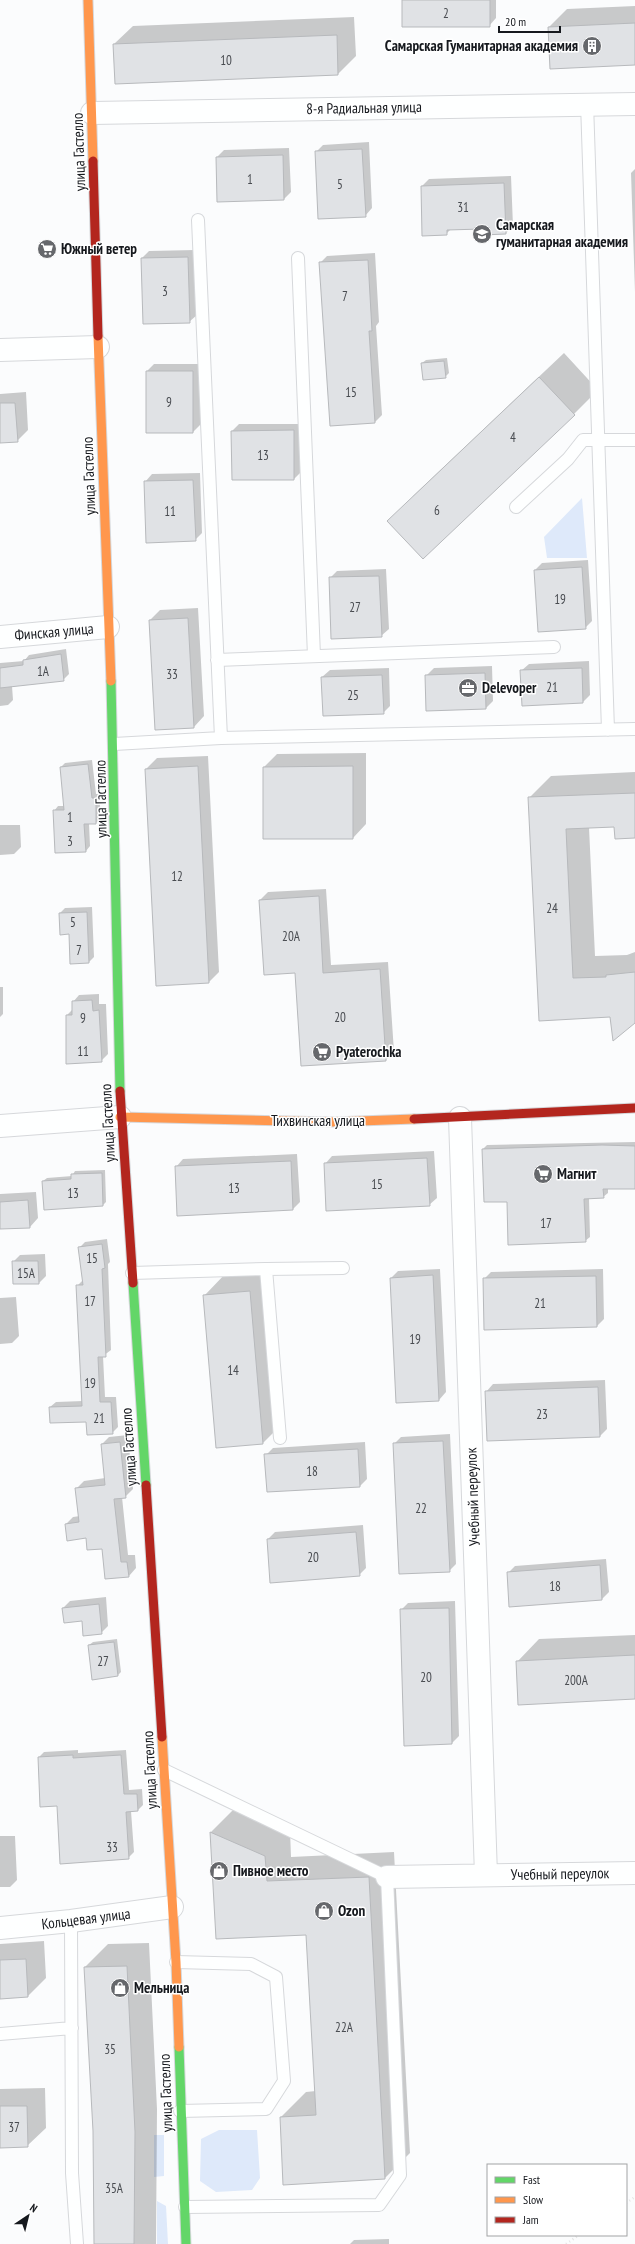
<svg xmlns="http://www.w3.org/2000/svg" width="635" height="2244" viewBox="0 0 635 2244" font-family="'PT Sans Narrow',sans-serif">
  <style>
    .green { fill: #dee9fa }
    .shadow { fill: #0003 }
    .building { fill: #e0e2e5; stroke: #b7b9bc }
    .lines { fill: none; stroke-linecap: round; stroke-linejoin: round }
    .lane-casing { stroke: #d6d8db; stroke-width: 14 }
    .street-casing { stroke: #d6d8db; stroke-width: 24 }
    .fast-casing { stroke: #d6d8db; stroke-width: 11 }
    .slow-casing { stroke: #d6d8db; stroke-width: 11 }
    .jam-casing { stroke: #d6d8db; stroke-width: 11 }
    .path { stroke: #e4e4e4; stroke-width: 2.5; stroke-dasharray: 1 3; stroke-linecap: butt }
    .lane { stroke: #feffff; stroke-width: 12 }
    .street { stroke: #feffff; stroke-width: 22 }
    .fast { stroke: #63d668; stroke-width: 9 }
    .slow { stroke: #ff974d; stroke-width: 9 }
    .jam { stroke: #b3261e; stroke-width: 9 }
    .labels { text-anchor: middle; stroke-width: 3; stroke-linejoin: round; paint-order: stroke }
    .number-label { font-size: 13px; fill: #484b50 }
    .poi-label { font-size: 15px; font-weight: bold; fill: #16191e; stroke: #fff; text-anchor: start }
    .street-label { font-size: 15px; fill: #16191e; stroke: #fff }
  </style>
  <rect width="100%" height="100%" fill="#fbfcfd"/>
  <path class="green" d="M582,498l5,60h-40l-3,-21z
    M219,2130h38l3,48 -8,12 -36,2 -16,-11 1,-42z
    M154,2135h10v41l-10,1z
    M157,2201l9,5 2,38h-11z"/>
  <path class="shadow" d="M403,0h93v18l-7,8z
    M635,6v58l-86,-37 18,-18z
    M354,17l2,39 -18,18 -224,-30 19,-18z
    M369,142l3,66 -7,8 -49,-64 7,-7z
    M289,148l2,44 -7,7 -67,-42 7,-7z
    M635,169v123l-4,-119z
    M511,176l2,50 -7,7 -24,-5 -31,1 -5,5 -24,-48 7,-7z
    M195,250l2,65 -8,7 -47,-64 7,-7z
    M375,253l4,69 -3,4 6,89 -7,7 -55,-159 7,-7z
    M564,353l34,37 -24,24 -162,83z
    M447,358l2,15 -4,4 -23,-14 4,-3z
    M154,364h46v61l-7,7h-46v-61z
    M26,392l2,38 -11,11 -17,1v-48z
    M239,424h62v48l-7,7 -62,-48z
    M200,473l2,60 -7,7 -50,-58 7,-8z
    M588,560l4,61 -7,7 -46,3 -4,-61 7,-7z
    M386,569l3,60 -8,7 -51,-58 7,-7z
    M198,608l6,108 -10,11 -44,-107 10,-10z
    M66,649l3,25 -6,6 -51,6 1,14 -5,5 -8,1v-43l24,-2 5,-6z
    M589,661l1,34 -7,7 -62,-31 8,-7z
    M492,666l1,35 -7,7 -60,-32 8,-8z
    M389,668l1,38 -7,7 -61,-36 8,-7z
    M366,753v71l-13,14 -89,-71 13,-13z
    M208,756l11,216 -10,10 -52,3 -11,-216 11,-11z
    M92,760l4,34h4v25l-4,4h-7l1,23 -4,5 -32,-40 4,-5h7l-4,-39 4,-4z
    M635,772v65l-20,-11 -26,1 6,129 32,-1 8,-3v70l-24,-6 -71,4 -11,-222 22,-22z
    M0,825h20l1,22 -7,7 -14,1z
    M326,889l5,76 57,-3 6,90 -8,8 -90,-88 -36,-72 8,-8z
    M92,907l2,50 -5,5 -19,-29 -10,-20 5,-5z
    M0,987h3v27l-3,3z
    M99,994v10h7l2,50 -7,7 -34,-46 6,-6v-7l6,-7z
    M635,1142v46h-27v5l-5,4 -14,1 1,39 -5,4 -77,-41 -25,-51 4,-4z
    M434,1151l3,47 -8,7 -104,-41 7,-8z
    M297,1154l3,48 -7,7 -117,-42 7,-8z
    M105,1170l1,32 -3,3 -58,3 -2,-27 4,-3 25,-2 3,-5z
    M36,1192l2,26 -8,9 -30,1v-34z
    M107,1239l3,23 -2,2 3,86 -8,6 2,41h11l2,30 -6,6 -62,-26 6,-5 27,-1 -6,-115 6,-6 -4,-32 6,-6z
    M45,1254l1,22 -7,7 -26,-21 7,-7z
    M440,1269l6,123 -7,8 -42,2 -6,-124 7,-7z
    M603,1269l1,50 -7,7 -113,-47 7,-7z
    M272,1270l13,151 -22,22 -46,4 -13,-151 22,-23z
    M16,1297l3,39 -7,7 -12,1v-46z
    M605,1380l2,49 -7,7 -114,-44 7,-8z
    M450,1434l6,130 -7,7 -55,-127 7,-7z
    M128,1435l5,54 -8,8h-3l6,58h7l1,13 -7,8 -26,-29 -37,-23 7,-7 7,-1 -4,-27 8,-8 21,-3 -3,-34 7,-7z
    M365,1442l2,37 -7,7 -92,5 -2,-36 7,-7z
    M363,1525l3,43 -7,7 -88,7 -3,-43 7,-7z
    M606,1559l3,33 -7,7 -94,-26 7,-7z
    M106,1597l2,29 -7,7 -38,-25 7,-7z
    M455,1601l4,135 -7,7 -51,-133 7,-7z
    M635,1635v63l-118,-36 22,-23z
    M117,1639l4,33 -3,3 -29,-30 4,-3z
    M78,1750v3l48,-3 3,40 13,-1 1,16 -5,5 -7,1 3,41 -6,6 -70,-53 -19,-48 5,-5z
    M236,1807l54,23 1,27 103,-5 16,301 -25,25 -101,5 -3,-66 25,-25 10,-1 -9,-157 -90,4 -6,-106z
    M0,1836h15l2,44 -7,7h-10z
    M44,1941l2,37 -18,18 -28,2v-54z
    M149,1943l8,166 -1,135h-61l-1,-113 -9,-164 23,-23z
    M45,2088l1,40 -19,18 -27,1v-58z
    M389,2239v5h-39l4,-4z"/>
  <path class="building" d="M402,0h88v27h-88z
    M635,23v42l-85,4 -2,-42z
    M337,35l1,40 -223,9 -2,-40z
    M362,149l4,68 -48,2 -3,-68z
    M283,155l1,45 -67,2 -1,-45z
    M504,183l2,51 -24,1v-6l-35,1v5l-25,1 -1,-50z
    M188,257l2,66 -47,1 -2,-66z
    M368,260l4,71h-3l6,92 -45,3 -11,-164z
    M444,361l2,17 -23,2 -2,-17z
    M146,371h47v62h-47z
    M539,377l36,38 -152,144 -36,-38z
    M0,403h15l3,39 -18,1z
    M294,430v50h-62l-1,-49z
    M193,480l3,61 -50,2 -2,-62z
    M582,567l4,62 -48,3 -4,-62z
    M379,576l3,61 -51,2 -2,-62z
    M188,618l6,110 -39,2 -6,-110z
    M61,654l3,27 -64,7v-20l23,-3v-5z
    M582,668l1,35 -61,3 -2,-36z
    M485,673l1,36 -60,2 -1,-36z
    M382,675l2,39 -61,2 -2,-39z
    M88,764l4,34h4v26h-12l2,28 -31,1 -2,-43h11l-4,-43z
    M198,766l11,217 -53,3 -11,-217z
    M353,766v73h-90v-72z
    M635,793v45l-20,1 -1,-12 -48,2 7,149 33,-1v-2l29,-3v51l-22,18 -3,-24 -71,4 -11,-224z
    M319,896l4,77 57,-4 6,92 -85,5 -6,-93 -31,2 -5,-75z
    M87,912l2,51 -19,1 -1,-30 -9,1 -1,-22z
    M92,1000l1,11 6,-1 3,52 -36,2v-49h6v-14z
    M602,1145l33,1v43h-32l1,9 -20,1 2,43 -78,3 -1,-43h-23l-2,-53z
    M427,1158l3,48 -104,5 -2,-48z
    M291,1161l2,49 -116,6 -2,-50z
    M102,1173l1,33 -59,4 -2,-29 29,-2v-5z
    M28,1200l2,28 -30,1v-27z
    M102,1244l3,24 -3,1 4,88h-8l2,45h11l2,32 -26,1 -1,-13 -36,1 -1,-16 33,-1 -6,-121h7l-5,-38z
    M12,1261h26l1,23h-26z
    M433,1275l6,126 -43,2 -6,-125z
    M596,1276l1,51 -113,3 -1,-52z
    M250,1291l13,153 -47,4 -13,-153z
    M598,1387l2,50 -113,4 -2,-50z
    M443,1441l7,131 -51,2 -6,-131z
    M120,1442l6,56 -12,1 7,63h6l2,15 -24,2 -3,-30 -15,1 -1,-12 -19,3 -2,-17 14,-2 -4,-34 30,-3 -4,-41z
    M358,1449l2,38 -93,5 -3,-38z
    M356,1532l4,44 -90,7 -3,-44z
    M600,1565l2,35 -93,7 -2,-35z
    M99,1604l3,30 -19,2 -1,-15 -18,2 -2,-15z
    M449,1608l3,136 -48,2 -4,-137z
    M114,1642l4,34 -26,4 -4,-35z
    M635,1655v44l-117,6 -2,-44z
    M73,1755v3l48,-3 3,39h13l1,17 -12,1 3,47 -69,5 -3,-58 -17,1 -2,-50z
    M210,1832l55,24 2,25 102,-4 16,302 -102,6 -3,-68 36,-2 -10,-180 -90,4z
    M26,1959l2,38 -28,2v-39z
    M127,1966l8,166 -1,112h-40l-1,-113 -9,-164z
    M0,2106h27l1,41 -28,1z"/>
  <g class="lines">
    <g class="lane-casing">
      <path id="lane" d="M587,103l21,627
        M198,220l23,518
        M298,258l16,398
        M516,507l52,-48 15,-19h52
        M217,660l337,-13
        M114,744l107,-6 414,-9
        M266,1269l77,-1
        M132,1273l134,-4 14,169
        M164,1770l223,107 13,298 -21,30 -194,2
        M71,1921l1,252 5,71
        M176,1962l75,2 25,13 8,104 -18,28 -86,2
        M0,2034l72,-6"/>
    </g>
    <g class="street-casing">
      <path id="street" d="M92,113l543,-9
        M0,350l98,-3
        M0,637l108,-10
        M460,1118l26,757
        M0,1126l120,-9
        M387,1877l248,-4
        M0,1928l71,-7 101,-14"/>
    </g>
    <g class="fast-casing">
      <path id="fast" d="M111,681l9,410
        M133,1283l13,202
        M179,2047l7,197"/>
    </g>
    <g class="slow-casing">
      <path id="slow" d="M88,0l5,161
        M98,336l13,345
        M120,1117l213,5 81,-3
        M162,1737l14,225 3,85"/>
    </g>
    <g class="jam-casing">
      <path id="jam" d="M93,161l5,175
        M120,1091l13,192
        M414,1119l221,-11
        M146,1485l16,252"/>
    </g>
    <path class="path" d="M626,2203l9,-6
      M566,2244l13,-9"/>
    <use href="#lane" class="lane"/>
    <use href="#street" class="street"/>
    <use href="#fast" class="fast"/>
    <use href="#slow" class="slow"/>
    <use href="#jam" class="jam"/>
  </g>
  <defs>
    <g id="building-disc" transform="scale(1)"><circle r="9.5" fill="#66686c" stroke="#fff"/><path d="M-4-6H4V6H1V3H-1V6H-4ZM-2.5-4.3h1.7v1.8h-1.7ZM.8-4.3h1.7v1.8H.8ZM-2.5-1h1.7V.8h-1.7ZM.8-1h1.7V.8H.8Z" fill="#fff"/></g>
    <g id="university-disc" transform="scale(1)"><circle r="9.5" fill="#66686c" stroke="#fff"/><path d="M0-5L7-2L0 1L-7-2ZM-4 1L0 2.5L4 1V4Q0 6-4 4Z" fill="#fff"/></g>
    <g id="supermarket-disc" transform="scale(1)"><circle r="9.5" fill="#66686c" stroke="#fff"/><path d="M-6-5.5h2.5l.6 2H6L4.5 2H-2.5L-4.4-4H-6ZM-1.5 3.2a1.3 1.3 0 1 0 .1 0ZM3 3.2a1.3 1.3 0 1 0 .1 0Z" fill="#fff"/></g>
    <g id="office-disc" transform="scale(1)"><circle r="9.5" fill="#66686c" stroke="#fff"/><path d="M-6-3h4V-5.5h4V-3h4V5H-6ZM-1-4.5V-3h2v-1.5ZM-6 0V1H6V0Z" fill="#fff"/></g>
    <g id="shop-disc" transform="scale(1)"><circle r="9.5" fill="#66686c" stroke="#fff"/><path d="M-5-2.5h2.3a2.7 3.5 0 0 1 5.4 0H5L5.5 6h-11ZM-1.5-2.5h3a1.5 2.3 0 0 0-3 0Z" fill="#fff"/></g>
  </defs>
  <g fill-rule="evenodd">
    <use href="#building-disc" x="592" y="46"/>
    <use href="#university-disc" x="482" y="234"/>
    <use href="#supermarket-disc" x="47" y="249"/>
    <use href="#office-disc" x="468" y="688"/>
    <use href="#supermarket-disc" x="322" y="1052"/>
    <use href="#supermarket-disc" x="543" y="1174"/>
    <use href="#shop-disc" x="219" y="1871"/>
    <use href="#shop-disc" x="324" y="1911"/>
    <use href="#shop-disc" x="120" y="1988"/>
  </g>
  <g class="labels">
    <g class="number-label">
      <text x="446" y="18">2</text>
      <text x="226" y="65">10</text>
      <text x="250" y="184">1</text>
      <text x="340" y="189">5</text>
      <text x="463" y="212">31</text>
      <text x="165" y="296">3</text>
      <text x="345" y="301">7</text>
      <text x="351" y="397">15</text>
      <text x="169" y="407">9</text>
      <text x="513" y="442">4</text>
      <text x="263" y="460">13</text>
      <text x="437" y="515">6</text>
      <text x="170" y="516">11</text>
      <text x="560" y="604">19</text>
      <text x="355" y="612">27</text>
      <text x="43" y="676">1А</text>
      <text x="172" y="679">33</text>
      <text x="552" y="692">21</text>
      <text x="353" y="700">25</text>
      <text x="70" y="822">1</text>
      <text x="70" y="846">3</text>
      <text x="177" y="881">12</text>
      <text x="552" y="913">24</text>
      <text x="73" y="927">5</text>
      <text x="291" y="941">20А</text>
      <text x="79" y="955">7</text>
      <text x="340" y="1022">20</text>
      <text x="83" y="1023">9</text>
      <text x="83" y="1056">11</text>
      <text x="377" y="1189">15</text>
      <text x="234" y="1193">13</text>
      <text x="73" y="1198">13</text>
      <text x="546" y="1228">17</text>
      <text x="92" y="1263">15</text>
      <text x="26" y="1278">15А</text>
      <text x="90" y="1306">17</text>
      <text x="540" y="1308">21</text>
      <text x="415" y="1344">19</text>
      <text x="233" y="1375">14</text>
      <text x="90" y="1388">19</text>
      <text x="542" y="1419">23</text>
      <text x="99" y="1423">21</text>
      <text x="312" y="1476">18</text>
      <text x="421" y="1513">22</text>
      <text x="313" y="1562">20</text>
      <text x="555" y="1591">18</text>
      <text x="103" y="1666">27</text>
      <text x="426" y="1682">20</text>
      <text x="576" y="1685">200А</text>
      <text x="112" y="1852">33</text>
      <text x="344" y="2032">22А</text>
      <text x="110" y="2054">35</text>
      <text x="14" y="2132">37</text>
      <text x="114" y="2193">35А</text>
    </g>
    <g class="poi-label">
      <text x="578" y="51" text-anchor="end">Самарская Гуманитарная академия</text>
      <text x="496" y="230">Самарская<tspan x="496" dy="17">гуманитарная академия</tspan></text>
      <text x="61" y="254">Южный ветер</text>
      <text x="482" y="693">Delevoper</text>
      <text x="336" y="1057">Pyaterochka</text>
      <text x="557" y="1179">Магнит</text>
      <text x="233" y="1876">Пивное место</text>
      <text x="338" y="1916">Ozon</text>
      <text x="134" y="1993">Мельница</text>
    </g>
    <g class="street-label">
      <text transform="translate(364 108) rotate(-1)" y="5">8-я Радиальная улица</text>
      <text transform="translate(79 152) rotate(-92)" y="5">улица Гастелло</text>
      <text transform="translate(89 476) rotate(-92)" y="5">улица Гастелло</text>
      <text transform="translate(54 632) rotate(-5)" y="5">Финская улица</text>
      <text transform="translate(101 799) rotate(-91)" y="5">улица Гастелло</text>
      <text x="318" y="1126">Тихвинская улица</text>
      <text transform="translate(108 1123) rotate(-93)" y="5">улица Гастелло</text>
      <text transform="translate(129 1447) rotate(-94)" y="5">улица Гастелло</text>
      <text transform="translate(473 1497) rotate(-92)" y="5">Учебный переулок</text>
      <text transform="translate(150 1770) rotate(-93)" y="5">улица Гастелло</text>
      <text transform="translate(560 1874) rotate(-1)" y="5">Учебный переулок</text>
      <text transform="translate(86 1919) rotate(-7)" y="5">Кольцевая улица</text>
      <text transform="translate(166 2093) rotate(-92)" y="5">улица Гастелло</text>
    </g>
  </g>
  <rect x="487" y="2164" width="140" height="72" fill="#ffffff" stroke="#a2a3a5"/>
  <rect x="495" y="2177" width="20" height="6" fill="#63d668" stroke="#a2a3a5"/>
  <text x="523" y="2184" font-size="12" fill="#16191e">Fast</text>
  <rect x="495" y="2197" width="20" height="6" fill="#ff974d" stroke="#a2a3a5"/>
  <text x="523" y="2204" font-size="12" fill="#16191e">Slow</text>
  <rect x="495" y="2217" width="20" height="6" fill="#b3261e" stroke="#a2a3a5"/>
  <text x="523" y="2224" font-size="12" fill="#16191e">Jam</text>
  <g transform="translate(28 2216) rotate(35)" stroke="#ffffff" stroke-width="3" paint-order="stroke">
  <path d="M0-3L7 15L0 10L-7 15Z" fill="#16191e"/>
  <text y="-6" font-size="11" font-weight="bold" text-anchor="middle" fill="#16191e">N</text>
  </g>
  <path d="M499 26v6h61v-6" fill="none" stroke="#16191e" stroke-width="2"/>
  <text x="505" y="26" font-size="12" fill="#16191e" stroke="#ffffff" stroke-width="3" paint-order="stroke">20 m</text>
</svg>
